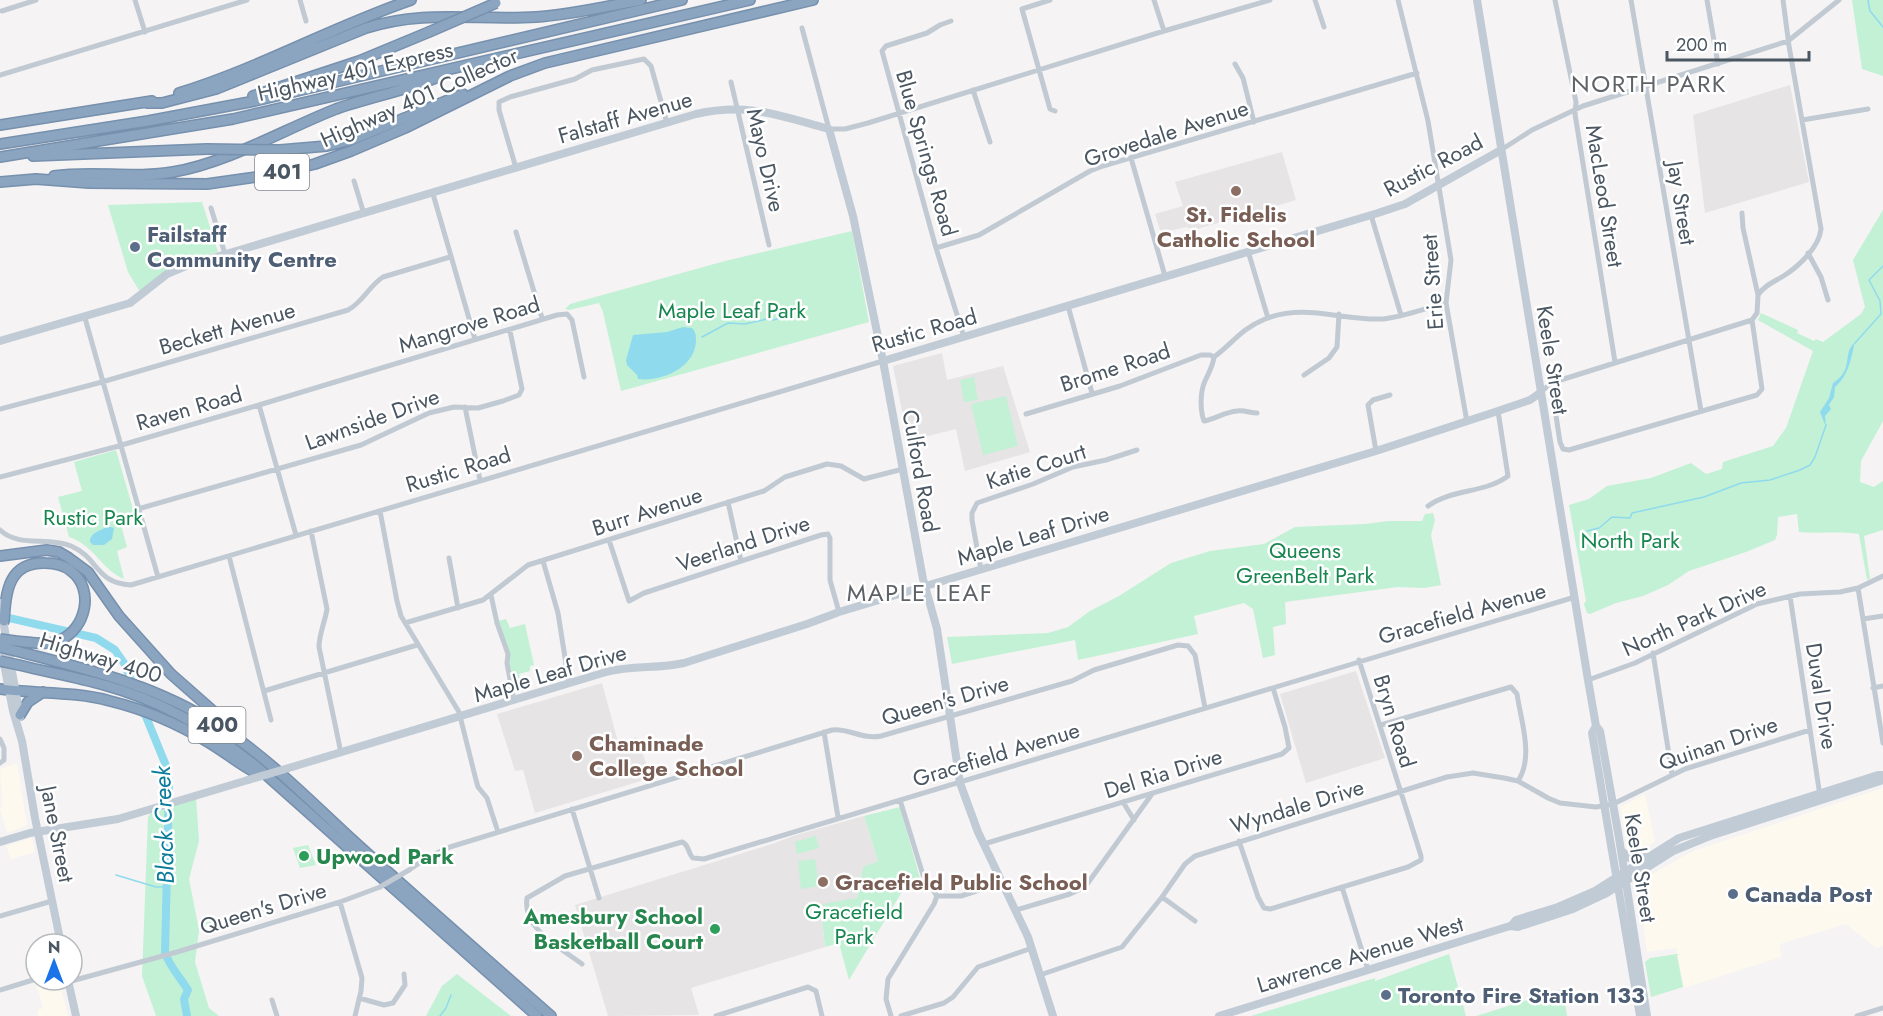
<svg xmlns="http://www.w3.org/2000/svg" width="1883" height="1016" viewBox="0 0 1883 1016" font-family="Jost,sans-serif">
  <style>
    .commercial { fill: #fdf9ef }
    .education { fill: #e6e4e5 }
    .green { fill: #c3f1d5 }
    .water { fill: #90daee }
    .lines { fill: none; stroke-linecap: round; stroke-linejoin: round }
    .stream { stroke: #90daee; stroke-width: 1.5 }
    .river { stroke: #90daee; stroke-width: 8 }
    .highway-casing { stroke: #7690ad; stroke-width: 12 }
    .street { stroke: #c1cad2; stroke-width: 5 }
    .secondary { stroke: #c1cbd6; stroke-width: 8 }
    .highway { stroke: #8ba5c1; stroke-width: 9 }
    .highway-bridge-casing { stroke: #7690ad; stroke-width: 12; stroke-linecap: butt }
    .street-bridge { stroke: #c1cad2; stroke-width: 5 }
    .secondary-bridge { stroke: #c1cbd6; stroke-width: 8 }
    .highway-bridge { stroke: #8ba5c1; stroke-width: 9 }
    .education-dot { fill: #8d6e63; stroke: #fff; stroke-width: 2 }
    .service-dot { fill: #5c6f8a; stroke: #fff; stroke-width: 2 }
    .leisure-dot { fill: #2e9e5b; stroke: #fff; stroke-width: 2 }
    .labels { text-anchor: middle; stroke-width: 5; stroke-linejoin: round; paint-order: stroke }
    .shield { fill: #fff; stroke: #808990; stroke-width: 1.5 }
    .shield-label { font-size: 21px; font-weight: bold; fill: #4a5661 }
    .street-label { font-size: 22px; fill: #4a5661; stroke: #fff }
    .education-label { font-size: 22px; font-weight: bold; fill: #785e54; stroke: #fff; text-anchor: start }
    .service-label { font-size: 22px; font-weight: bold; fill: #4e5e75; stroke: #fff; text-anchor: start }
    .park-label { font-size: 22px; fill: #17864f; stroke: #fff }
    .leisure-label { font-size: 22px; font-weight: bold; fill: #27864d; stroke: #fff; text-anchor: start }
    .neighbourhood-label { font-size: 24px; letter-spacing: 1.5px; fill: #5f6368; stroke: #fff }
    .water-label { font-size: 24px; font-style: italic; fill: #0c7c9b; stroke: #fff }
  </style>
  <rect width="100%" height="100%" fill="#f5f3f3"/>
  <path class="commercial" d="M17,763l10,62 -20,8 -7,-24 2,-4 -2,-36z
    M1883,788v158l-7,2 -30,-24 -66,20 1,13 -97,31 -8,-40 -29,4 -9,-70 55,-31z
    M1645,794l10,48 -21,12 -7,-4 -7,-43z
    M32,838l3,14 -24,7 -5,-13z
    M36,946v34h23l9,36h-30v-6l5,-2 -17,-59z"/>
  <path class="education" d="M1790,85l19,97 -104,31 -12,-98z
    M1282,152l14,48 -102,30 -8,-3 -25,6 -6,-19 28,-8 -8,-24z
    M942,353l5,27 56,-14 27,86 -65,19 -9,-42 -48,12 -15,-75z
    M1356,671l29,87 -79,25 -26,-89z
    M602,683l16,59 19,-5 14,41 -116,35 -12,-43 -8,1 -18,-57z
    M864,816l14,45 -15,6 -6,31 -36,13 4,36 -134,41 8,27 -91,1 -33,-111 197,-61 24,-9z"/>
  <path class="green" d="M1852,0h31v76l-21,-7z
    M202,202l16,50 -34,10 -19,9 -25,21 -12,-20 -20,-67z
    M1883,210v211l-22,40 -1,21 14,5 9,-6v49l-19,6 6,43 -3,1 -8,-46c-21,-3 -40,0 -60,-2l-2,-18 -19,3 -1,18 -2,5 -29,12 -57,19 -21,14 -25,11 -27,7 -26,11 -3,-1 -3,-9 2,-3 -17,-96 20,-6 18,-13 44,-8 40,-15 15,11 16,-5 1,-7 50,-16 13,-18 27,-77 -55,-31 3,-7 37,17 -1,3 17,8 2,-2 7,3 38,-28 4,-7 -12,-47z
    M852,231l17,91 -248,69 -18,-79 -4,-9 -30,7 -4,-1 5,-5 155,-43z
    M974,377l4,23 -14,2 -4,-22z
    M1006,396l12,50 -35,9 -12,-51z
    M116,450l19,66 -15,5 7,26 -10,4 7,28c-23,-10 -29,-33 -55,-42l-11,-40 24,-6 -8,-29z
    M1433,513l2,7 -4,15 10,50 -17,3 -26,-1 -113,15 1,22 -13,3 2,28 -12,3 -10,-49 -9,-6 -50,13 4,18 -120,26 -3,-20 -123,24 -5,-27 101,-4 20,-6 22,-16 29,-15 52,-33 39,-12 54,-7 31,-17 70,-3 23,-3h34l3,-7z
    M506,619l4,9 15,-4 9,41 -4,1v5l-11,3 4,17 -7,2 -18,-72z
    M196,797l3,44 -10,38 10,51 -4,32 14,46 10,8h-63l-14,-40 6,-159 12,-17z
    M900,807l21,75 -15,3 -57,95 -10,-37 -14,4 -4,-36 2,-7 34,-6 6,-31 15,-6 -14,-45z
    M816,836l3,12 -22,6 -2,-12z
    M308,845l8,20 -16,3 -7,-20z
    M815,859l4,27 -18,3 -3,-28z
    M208,917l12,4 -2,11 -10,1 -6,-5 -1,-8z
    M1449,954l17,62h-215l124,-38v3z
    M1677,954h3l-3,1 6,32 -32,10 -6,-35 5,-4z
    M457,974l54,42h-85l16,-30z
    M1563,989l4,27h-91z"/>
  <path class="water" d="M683,327l9,1c4,5 4,7 4,13 -1,27 -35,41 -58,38l-1,-4 -10,-10 -1,-5 7,-25 34,-3z
    M1855,342c-4,16 -6,33 -20,45l-1,10 -5,8 2,4 -6,7 1,11 -6,-15 9,-14 4,-15c22,-15 8,-28 22,-41z
    M108,526l6,2 -2,11 -8,6h-11l-3,-3c0,-10 11,-11 18,-16z"/>
  <g class="lines">
    <path class="stream" d="M1868,0l2,11 13,16
      M702,337l26,-14 17,1 22,-5 7,1 20,-8 8,1
      M1855,343l26,-29 -1,-13 -11,-21 14,-14
      M1587,531l12,-3 13,-11 18,1 2,-5 72,-16 37,-14 29,-3 30,-10 10,-5 5,-8 11,-32
      M116,875l40,12h10
      M440,1016l6,-8 5,-13"/>
    <path class="river" d="M0,616l96,22 19,12 9,13 43,105 2,16 -4,169c5,14 15,24 23,37l-4,9 3,17"/>
    <g class="highway-casing">
      <path id="highway" d="M179,93c79,-24 153,-66 232,-93
        M253,96l106,-35 70,-29
        M147,103h15l54,-14 150,-61c59,-19 110,-7 170,-11 35,-2 71,-11 105,-17
        M0,125l152,-24
        M0,144l148,-23 107,-20 427,-101
        M280,150l47,-4 24,-6 112,-46
        M33,156l174,-7
        M0,157l233,-38 517,-119
        M54,176c39,-6 80,3 119,-4 54,-9 112,-43 163,-63 36,-13 75,-19 109,-35
        M0,182l36,-3 53,4 118,1 63,-9 45,-11 36,-13 54,-23 105,-52 35,-13 268,-63
        M0,556l47,-6 12,2 10,6 19,14 31,44 52,58 67,59
        M4,621c2,-29 4,-59 41,-58 8,0 19,2 26,8 24,18 15,58 -11,69 -14,6 -30,2 -45,1
        M16,651c71,18 140,34 203,75 51,33 94,78 138,118 64,58 129,115 194,172
        M19,665c28,7 57,12 85,20 59,16 114,49 160,88l273,243
        M0,689c36,5 74,2 110,12 33,8 68,23 98,41 17,10 32,23 50,32
        M20,715l8,-13 15,-10"/>
    </g>
    <path class="street" d="M135,0l10,32
      M300,0l6,21
      M1050,0l-28,9 28,100 5,2
      M1154,0l10,31
      M1315,0l9,27
      M1398,0l30,121 23,139 -5,43 21,119
      M1555,0l21,102 -1,12 40,248
      M1631,0l70,411
      M1707,0l11,64
      M2,11l34,-11
      M951,21l-11,4 -13,8 -41,13 -4,5 54,197 28,89
      M802,28l27,101h16l23,-6 296,-92 106,-31
      M1235,64l8,14 11,44
      M0,75l247,-75
      M731,82l38,163
      M973,90l17,52
      M1802,120l66,-11
      M1501,150l31,-20 51,-24 205,-65 51,-41
      M1131,158l34,118
      M516,168l-17,-58v-8l11,-5 65,-18 17,-9 52,-11 7,7 16,57
      M354,181l10,33
      M433,194l42,145
      M211,208l14,46
      M1742,213l1,15 15,67
      M1371,215l30,100
      M516,232l26,86
      M936,248l43,-13 111,-64 13,-5 314,-93
      M1248,251l20,67
      M1808,253l13,24 7,23
      M1068,306l24,87
      M85,318l73,259
      M1304,375l25,-17 8,-11 2,-33
      M1551,383l9,59 3,7 6,1 188,-55 5,-6 -10,-69 5,-7 1,-18c6,-10 18,-14 27,-20 15,-10 34,-28 36,-46l-32,-183 -6,-46
      M1540,393l11,-10 201,-63
      M259,405l37,130
      M465,407l15,73
      M0,409l102,-27 246,-72c15,-8 21,-24 35,-33l67,-20
      M1257,413c-6,0 -13,-3 -20,-2 -12,1 -22,8 -33,10 -4,-11 -4,-29 1,-40 4,-9 8,-15 9,-24 19,-14 27,-28 51,-38 40,-16 78,2 118,0 21,-2 43,-11 63,-16
      M1026,414l94,-28 81,-31h9l4,2
      M1376,451l-8,-46 5,-5 17,-5
      M0,477l115,-30 144,-42 298,-90 10,-1 5,6 12,57
      M728,502l13,59
      M1428,506c23,-17 58,-13 80,-30l-10,-65
      M138,509l223,-64 68,-32 25,-6 24,1 25,-7 16,-6 3,-6 -12,-58
      M380,511l17,90 4,15 58,96 17,68 2,7 9,11 11,34
      M0,530c19,18 48,6 71,16 28,12 24,37 60,39l752,-224
      M311,531l16,78c-2,13 -8,25 -8,38l22,106
      M609,540l20,61 15,-8 177,-58 7,-1 2,4v42l9,32
      M229,556l42,164
      M449,558l9,50
      M543,561l15,52 11,70
      M981,570l-9,-50v-7l5,-10 56,-19 40,-17 33,-7 31,-10
      M1858,588l25,155
      M491,595l6,28 11,31 -1,9 6,33
      M1790,596l30,200
      M1863,619l20,-3
      M405,623l78,-23 45,-35 236,-74 21,-14 42,-13 14,2 23,13 39,-10
      M1653,653l19,121
      M1588,680l47,-17 122,-59 43,-10 40,-2 18,-4 25,-12
      M1873,688l10,-2
      M264,691l153,-46
      M1381,725l130,-38 6,7c4,27 17,63 1,87
      M824,732l14,85
      M0,739l4,9v12l-4,3
      M900,800l23,75 14,21
      M1123,802l11,18
      M572,809l27,89
      M1239,841l19,56 6,11 6,1 138,-42 13,-7v-4l-4,-13 -58,-183
      M984,844l298,-90 7,-6 -4,-21 -12,-39
      M409,870l19,-13 22,-10 382,-117c17,-2 31,10 49,6l191,-55 22,-11 84,-25 10,1 7,9 10,53
      M1342,887l26,83
      M937,896h24l40,-13
      M1162,897l33,24
      M340,902l22,76 -1,13 -6,25
      M1016,910l54,-16 15,-7 67,-93
      M0,916l52,-15
      M582,964c-21,-16 -60,-35 -55,-66l38,-22 117,-34c7,2 6,12 11,16l11,1 871,-262
      M1040,975l82,-28 40,-50 23,-33 10,-8 252,-79 26,-4 31,5 14,3 30,17 12,5 36,4 17,-3 72,-35 125,-39
      M68,982l109,-30 163,-50 40,-15
      M0,990l36,-11
      M359,998l25,7 9,-2 12,-18 -1,-11
      M272,1000l5,16
      M716,1016l92,-29 8,4 6,25
      M891,1016l-5,-17 2,-20 46,-75 3,-8
      M901,1016l43,-13 9,-6 25,-30 54,-19
      M1857,1016l26,-8"/>
    <path class="secondary" d="M1477,0l111,680 8,46 4,5 19,107 28,178
      M0,341l130,-38 37,-29 19,-8 510,-152c52,-12 84,2 133,15l24,87 30,145 40,218 14,50 23,154 18,49 50,105 25,79
      M883,361l495,-148 27,-9 96,-54
      M0,603l20,114
      M0,643l13,68 9,30 13,77 26,126
      M1596,726l-4,7 48,283
      M292,767l314,-95c27,-7 52,-3 78,-9l123,-39 32,-12 537,-161 122,-40 32,-11 10,-7
      M0,842l30,-9 88,-14 130,-39
      M1621,850l8,8 18,-1
      M1511,926l5,-6 42,-13 37,-16 84,-53 199,-63h5
      M68,980l8,36
      M1219,1016l291,-90 8,1 55,-18 32,-15 68,-43 37,-15 173,-56"/>
    <use href="#highway" class="highway"/>
    <g class="highway-bridge-casing">
      <path id="highway-bridge" d="M429,32l67,-29
        M207,149l73,1
        M0,639l15,2
        M0,647l16,4
        M0,661l19,4"/>
    </g>
    <path class="street-bridge" d="M380,887l29,-17"/>
    <path class="secondary-bridge" d="M248,780l44,-13"/>
    <use href="#highway-bridge" class="highway-bridge"/>
  </g>
  <g class="education-dot">
    <circle cx="1236" cy="191" r="6"/>
    <circle cx="577" cy="756" r="6"/>
    <circle cx="823" cy="882" r="6"/>
  </g>
  <g class="service-dot">
    <circle cx="135" cy="247" r="6"/>
    <circle cx="1733" cy="894" r="6"/>
    <circle cx="1386" cy="995" r="6"/>
  </g>
  <g class="leisure-dot">
    <circle cx="304" cy="856" r="6"/>
    <circle cx="715" cy="929" r="6"/>
  </g>
  <g class="labels">
    <g class="shield">
      <rect x="255" y="154" width="54" height="36" rx="4.5"/>
      <rect x="188.5" y="707" width="57" height="36" rx="4.5"/>
    </g>
    <g class="shield-label">
      <text x="282" y="179">401</text>
      <text x="217" y="732">400</text>
    </g>
    <g class="street-label">
      <text transform="translate(355 71) rotate(-13)" y="8">Highway 401 Express</text>
      <text transform="translate(419 97) rotate(-24)" y="8">Highway 401 Collector</text>
      <text transform="translate(625 117) rotate(-16)" y="8">Falstaff Avenue</text>
      <text transform="translate(1166 133) rotate(-18)" y="8">Grovedale Avenue</text>
      <text transform="translate(927 153) rotate(74)" y="8">Blue Springs Road</text>
      <text transform="translate(766 160) rotate(77)" y="8">Mayo Drive</text>
      <text transform="translate(1433 165) rotate(-28)" y="8">Rustic Road</text>
      <text transform="translate(1605 196) rotate(81)" y="8">MacLeod Street</text>
      <text transform="translate(1682 203) rotate(81)" y="8">Jay Street</text>
      <text transform="translate(1432 282) rotate(-94)" y="8">Erie Street</text>
      <text transform="translate(469 324) rotate(-17)" y="8">Mangrove Road</text>
      <text transform="translate(227 328) rotate(-16)" y="8">Beckett Avenue</text>
      <text transform="translate(924 330) rotate(-16)" y="8">Rustic Road</text>
      <text transform="translate(1553 360) rotate(81)" y="8">Keele Street</text>
      <text transform="translate(1115 367) rotate(-18)" y="8">Brome Road</text>
      <text transform="translate(189 408) rotate(-16)" y="8">Raven Road</text>
      <text transform="translate(372 419) rotate(-20)" y="8">Lawnside Drive</text>
      <text transform="translate(1036 466) rotate(-18)" y="8">Katie Court</text>
      <text transform="translate(458 469) rotate(-17)" y="8">Rustic Road</text>
      <text transform="translate(921 471) rotate(80)" y="8">Culford Road</text>
      <text transform="translate(647 511) rotate(-18)" y="8">Burr Avenue</text>
      <text transform="translate(1033 535) rotate(-17)" y="8">Maple Leaf Drive</text>
      <text transform="translate(743 543) rotate(-18)" y="8">Veerland Drive</text>
      <text transform="translate(1462 613) rotate(-16)" y="8">Gracefield Avenue</text>
      <text transform="translate(1694 618) rotate(-24)" y="8">North Park Drive</text>
      <text transform="translate(101 657) rotate(17)" y="8">Highway 400</text>
      <text transform="translate(550 673) rotate(-16)" y="8">Maple Leaf Drive</text>
      <text transform="translate(1822 696) rotate(81)" y="8">Duval Drive</text>
      <text transform="translate(945 700) rotate(-16)" y="8">Queen's Drive</text>
      <text transform="translate(1395 721) rotate(73)" y="8">Bryn Road</text>
      <text transform="translate(1718 743) rotate(-19)" y="8">Quinan Drive</text>
      <text transform="translate(996 754) rotate(-17)" y="8">Gracefield Avenue</text>
      <text transform="translate(1163 773) rotate(-17)" y="8">Del Ria Drive</text>
      <text transform="translate(1297 806) rotate(-17)" y="8">Wyndale Drive</text>
      <text transform="translate(58 834) rotate(79)" y="8">Jane Street</text>
      <text transform="translate(1641 868) rotate(81)" y="8">Keele Street</text>
      <text transform="translate(263 908) rotate(-17)" y="8">Queen's Drive</text>
      <text transform="translate(1360 954) rotate(-17)" y="8">Lawrence Avenue West</text>
    </g>
    <g class="education-label">
      <text x="1236" y="222" text-anchor="middle">St. Fidelis<tspan x="1236" dy="25">Catholic School</tspan></text>
      <text x="589" y="751">Chaminade<tspan x="589" dy="25">College School</tspan></text>
      <text x="835" y="890">Gracefield Public School</text>
    </g>
    <g class="service-label">
      <text x="147" y="242">Failstaff<tspan x="147" dy="25">Community Centre</tspan></text>
      <text x="1745" y="902">Canada Post</text>
      <text x="1398" y="1003">Toronto Fire Station 133</text>
    </g>
    <g class="park-label">
      <text x="732" y="318">Maple Leaf Park</text>
      <text x="93" y="525">Rustic Park</text>
      <text x="1630" y="548">North Park</text>
      <text x="1305" y="558">Queens<tspan x="1305" dy="25">GreenBelt Park</tspan></text>
      <text x="854" y="919">Gracefield<tspan x="854" dy="25">Park</tspan></text>
    </g>
    <g class="leisure-label">
      <text x="316" y="864">Upwood Park</text>
      <text x="703" y="924" text-anchor="end">Amesbury School<tspan x="703" dy="25">Basketball Court</tspan></text>
    </g>
    <g class="neighbourhood-label">
      <text x="1649" y="92">NORTH PARK</text>
      <text x="920" y="601">MAPLE LEAF</text>
    </g>
    <g class="water-label">
      <text transform="translate(164 825) rotate(-92)" y="8">Black Creek</text>
    </g>
  </g>
  <g transform="translate(54 962)"><circle r="28" fill="#ffffff" stroke="#b7bbc0" stroke-width="1.5"/>
  <path d="M0-4.5L10 22L0 15L-10 22Z" fill="#1a73e8"/>
  <text y="-9" font-size="16" font-weight="bold" text-anchor="middle" fill="#4a5661">N</text>
  </g>
  <path d="M1667 51v9h142v-9" fill="none" stroke="#4a5661" stroke-width="3"/>
  <text x="1676" y="51" font-size="18" fill="#4a5661" stroke="#ffffff" stroke-width="4.5" paint-order="stroke">200 m</text>
</svg>
